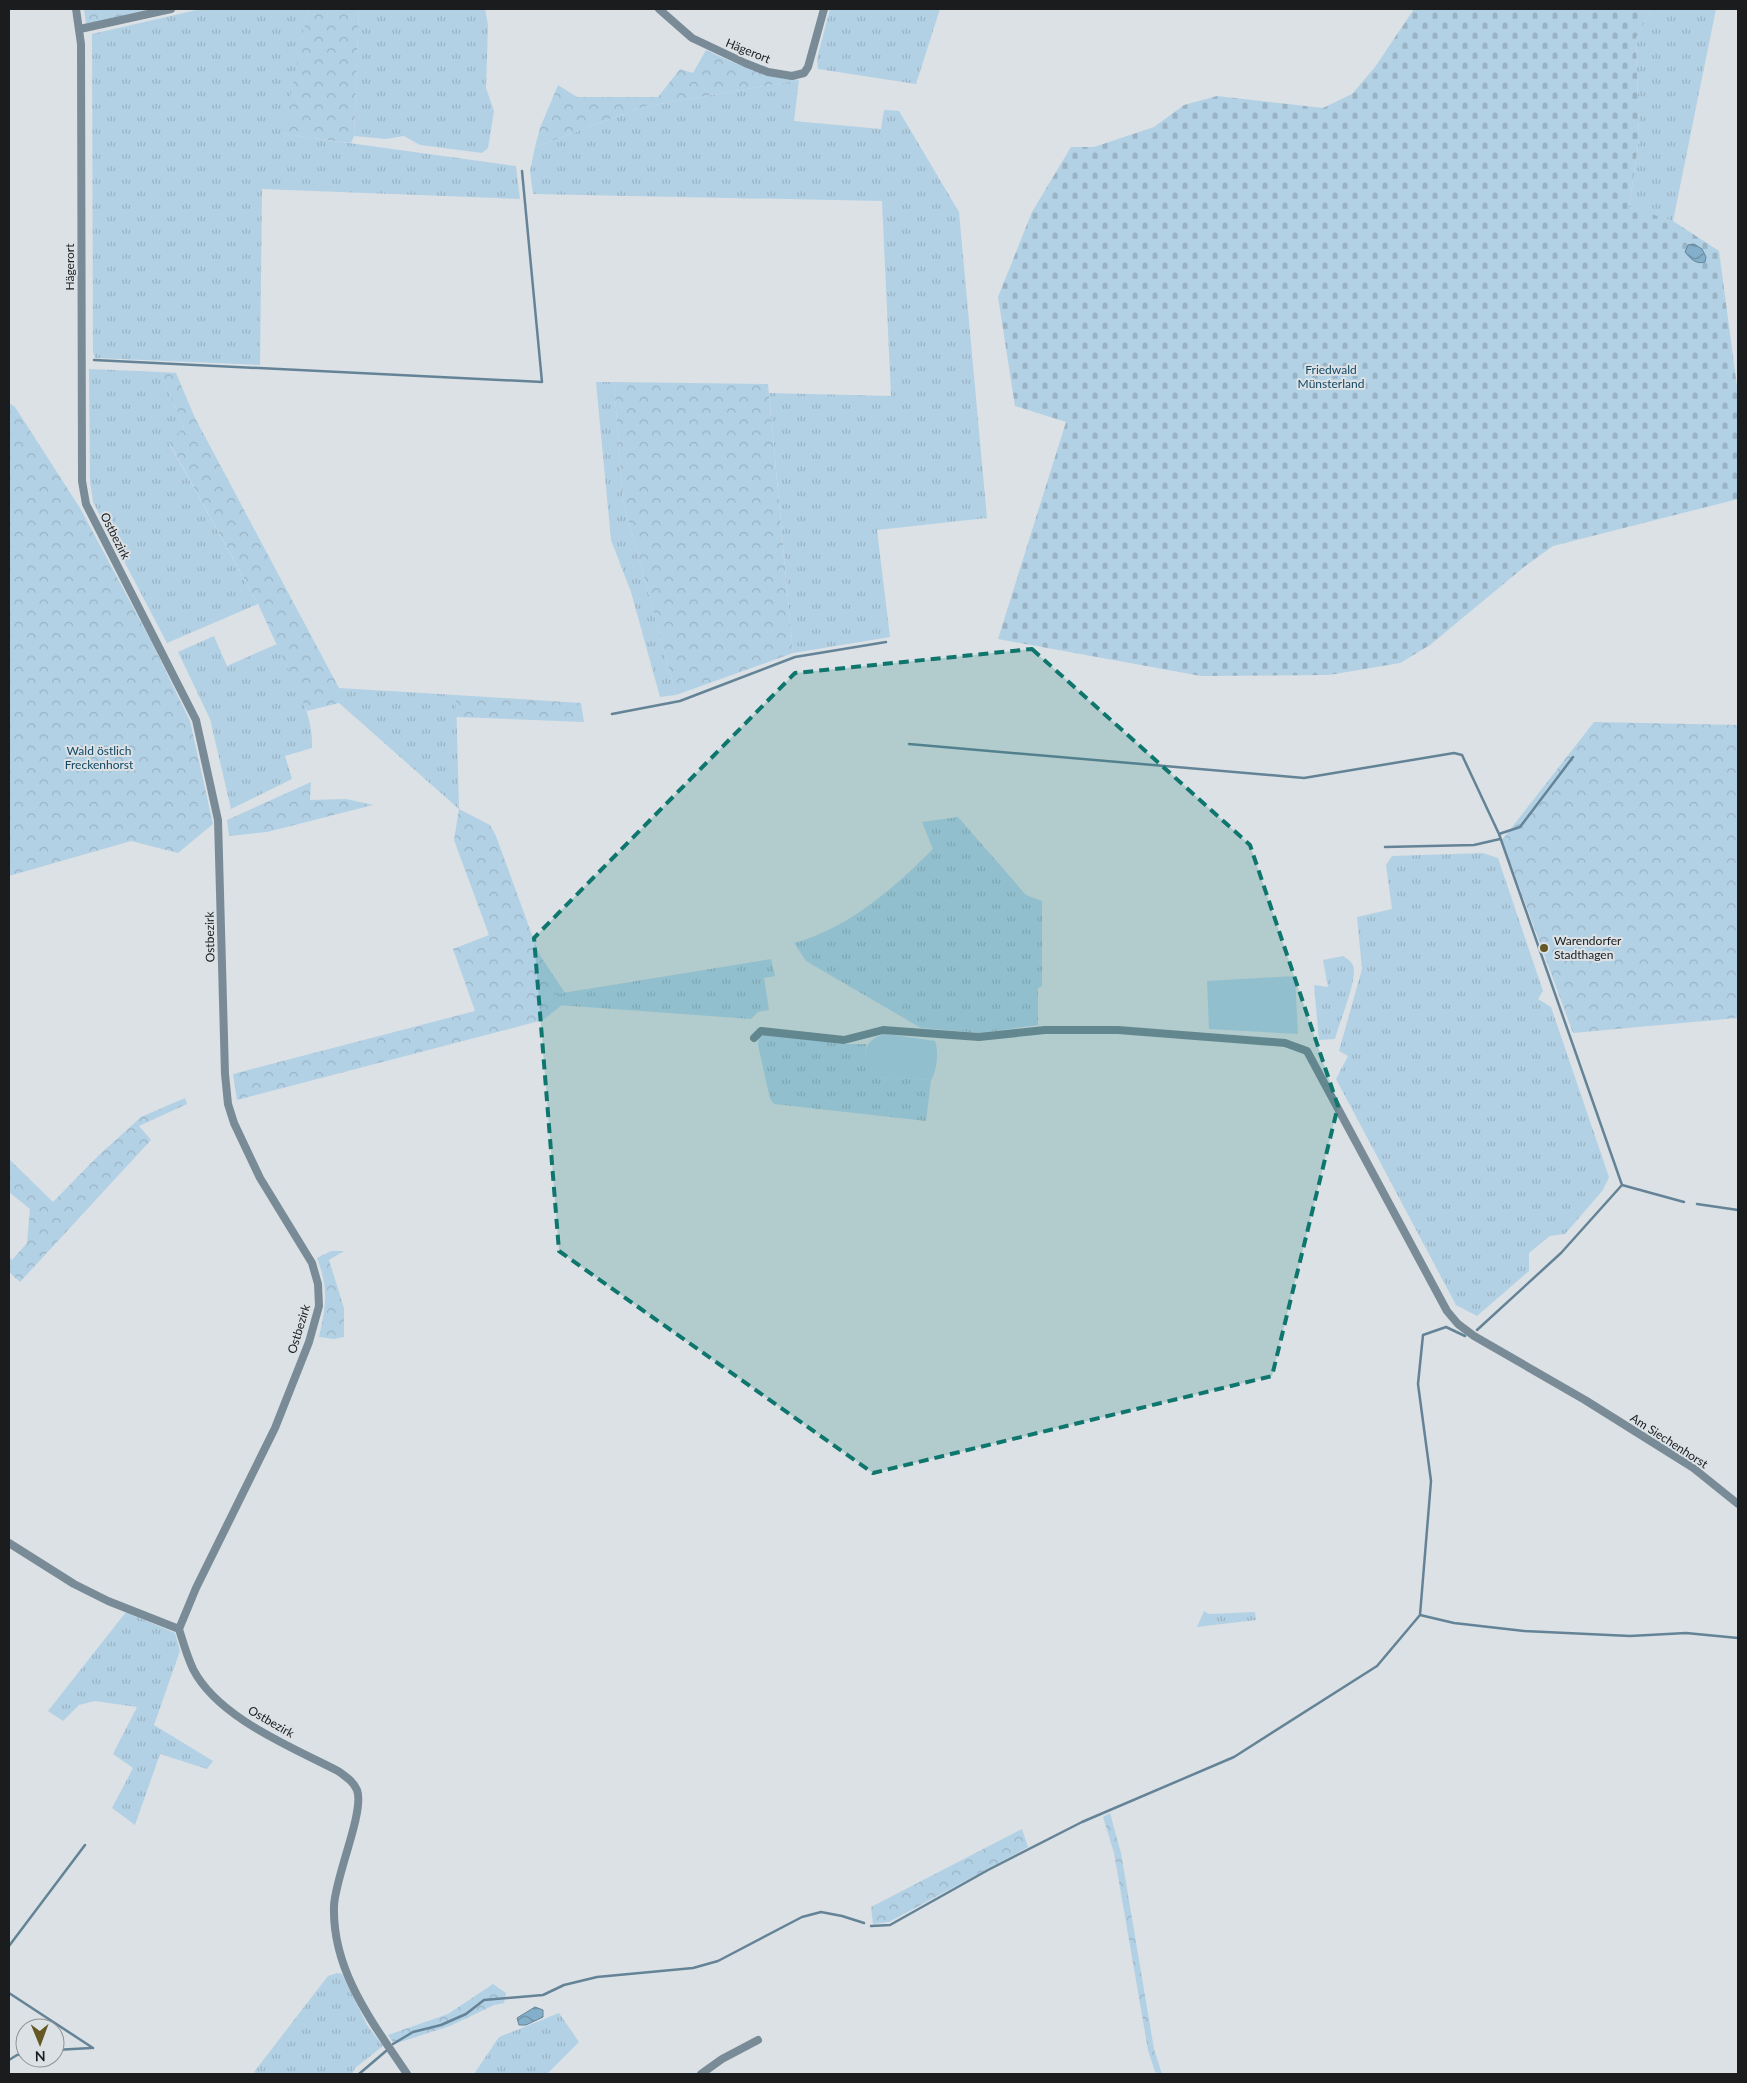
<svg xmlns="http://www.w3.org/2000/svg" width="1747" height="2083" viewBox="0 0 1747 2083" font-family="Lato,sans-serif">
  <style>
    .grass { fill: url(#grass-tufts) }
    .forest { fill: url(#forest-crowns) }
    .cemetery { fill: url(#cemetery-stones) }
    .pitch { fill: #b3d1e5 }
    .water { fill: url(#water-waves); stroke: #648396 }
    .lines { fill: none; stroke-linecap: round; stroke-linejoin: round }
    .stream { stroke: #648396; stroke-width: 2.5 }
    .minor { stroke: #798b97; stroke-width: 8 }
    .marked { fill: #0f766e; fill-opacity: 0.2; stroke: #0f766e; stroke-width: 4; stroke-dasharray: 10 6; stroke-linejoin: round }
    .poi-dot { fill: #655825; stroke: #dbe1e5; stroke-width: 2 }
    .labels { text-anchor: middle; stroke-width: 4; stroke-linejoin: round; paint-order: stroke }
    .street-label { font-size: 12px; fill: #1a1c1d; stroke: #dbe1e5 }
    .park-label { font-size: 12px; fill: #124864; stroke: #dbe1e5 }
    .poi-label { font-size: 12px; fill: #1a1c1d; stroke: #dbe1e5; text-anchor: start }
  </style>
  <defs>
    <pattern id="grass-tufts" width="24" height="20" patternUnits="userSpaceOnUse" patternTransform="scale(1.25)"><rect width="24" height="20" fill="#b3d1e5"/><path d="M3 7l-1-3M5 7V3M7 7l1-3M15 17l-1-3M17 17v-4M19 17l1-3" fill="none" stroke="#99b3c4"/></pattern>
    <pattern id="forest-crowns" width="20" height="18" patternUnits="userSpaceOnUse" patternTransform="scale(1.25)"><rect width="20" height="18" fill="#b3d1e5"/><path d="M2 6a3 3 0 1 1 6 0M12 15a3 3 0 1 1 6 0" fill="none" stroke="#99b3c4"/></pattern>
    <pattern id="cemetery-stones" width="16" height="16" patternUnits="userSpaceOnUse" patternTransform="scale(1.25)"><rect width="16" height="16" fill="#b3d1e5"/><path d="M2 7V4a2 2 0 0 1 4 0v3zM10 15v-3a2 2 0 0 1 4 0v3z" fill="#99b3c4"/></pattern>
    <pattern id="water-waves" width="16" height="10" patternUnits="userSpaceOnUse" patternTransform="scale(1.25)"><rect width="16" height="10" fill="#84afca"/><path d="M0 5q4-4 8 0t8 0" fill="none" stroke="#6b8ea3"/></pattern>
  </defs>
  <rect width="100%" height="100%" fill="#dbe1e5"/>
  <path class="grass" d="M201,9h107l-24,125 232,32 4,33 -258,-10 -2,176 -165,-7 -2,-6 -1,-318z
    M359,9h126l3,16 -2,63 8,23 -6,37 -6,5 -62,-8 -16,-9 -18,3 -32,-3z
    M830,9h110l-24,75 -98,-15 -1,-10z
    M1652,9h64l-43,212 -44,-13 10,-69 -3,-101z
    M799,80l-5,41 87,8 3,-19 15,1 60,101 28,306 -110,12 13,107 -97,16 -24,-260 122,3 -9,-195 -349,-7 -3,-23 5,-24 108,-40z
    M89,369l71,3 24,55 -15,16 89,161 -91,39 -74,-141 -3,-22z
    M596,382h18l9,118 53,195 -16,2 -29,-105 -20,-52z
    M214,636l13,30 50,-22c14,32 37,68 35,104l-27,8 7,23 -61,30 -21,-90 -32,-67z
    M339,688l117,7 3,114 -120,-106z
    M958,817l68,78 16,6v85l-4,2v37l-57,8 -60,-5 -115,-67 -12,-18c55,-15 100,-55 139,-94l-11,-27z
    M1483,853l15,5 45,133 -5,8 13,8 58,170 -6,13 -38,44 -15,2 -21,17v18l-52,45 -21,-11 -120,-226 12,-23 -9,-5 23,-82 -5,-52 35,-8 -6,-44 6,-9z
    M1343,956c5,3 11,7 11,14 0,19 -14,50 -19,69l-16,1 -5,-55 14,2 -5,-27z
    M771,959l4,17 -11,2 5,32 -11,2 -7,7 -207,-15v-8z
    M764,1034l80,10h23l-2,9 4,20 8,4 54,3 -5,41 -152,-17 -4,-5 -12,-54 1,-7z
    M1204,1611l5,3 46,-2 1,8 -59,7z
    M126,1612l49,21 5,18 -26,74 59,36 -6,8 -47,-15 -25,71 -23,-17 21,-40 -20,-14 24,-47 -42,-6 -16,4 -16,16 -15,-10z
    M337,1973l5,1 25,51 16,21 -28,22 -3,6h-94l-4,-2 74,-96z
    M559,2013l20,29 -32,32h-73l25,-37z"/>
  <path class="forest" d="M84,9h72l-70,15z
    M308,9h51l-5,127 -3,7 -68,-9z
    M706,50c34,16 55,25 93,30l-156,27 -108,40 5,-19 18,-43 19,12h81l22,-28 13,4z
    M160,372l16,1 19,45 144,270v15l-32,8 -49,-107 -89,-162 15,-15z
    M614,382l154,2 25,269 -117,42 -53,-195z
    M9,403l6,4 65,101 70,131 40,82 23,103 -35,29 -47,-12 -122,35z
    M456,695l125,8 3,19 -128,-5z
    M1594,722l144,3 -1,293 -164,15 -71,-193z
    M311,782l-1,18 36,-1 27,6 -106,27 -38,4 -2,-16z
    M459,809l31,16 6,11 43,118 26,39 -21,3v8l18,1 -19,15 -306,80 -4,-26 242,-63 -22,-62 36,-14 -35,-95z
    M185,1098l2,6 -48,22 12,14 -131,142 -11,-10v-15l3,3 15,-17 3,-34 -21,-17v-33l44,43 45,-46 43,-39z
    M331,1251h13l-15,9 15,48v29l-10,2 -15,-2c7,-31 10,-48 -2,-79z
    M1110,1813l11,40 33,196 8,25 -7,-2 -7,-22 -34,-197 -11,-36z
    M1022,1829l6,18 -139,75 -16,2 -2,-17z
    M493,1984l13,9 -2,10 -10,2 -44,21 -56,18 -6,-9 60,-21z"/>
  <path class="cemetery" d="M1414,9h238l-16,29 3,101 -10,68 44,14 46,30 19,143v105l-185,47 -29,21 -94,78 -30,18 -71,12 -128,1 -203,-37 68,-217 -51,-16 -17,-109 34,-85 39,-65h23l60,-20 30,-22 33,-9 106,12 29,-14 23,-27z"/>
  <path class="pitch" d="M1295,976l3,58 -89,-5 -2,-48z
    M886,1034l49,7c4,11 2,29 -4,39l-54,-3 -8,-4c-8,-19 -4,-35 17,-39z"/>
  <path class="water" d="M1694,244l8,5 4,8 -1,5c-9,3 -15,-4 -20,-10l3,-7z
    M535,2007l8,3v7l-17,8h-7l-2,-7z"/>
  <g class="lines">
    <path class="stream" d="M94,360l448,22 -20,-211
      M612,714l68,-13 115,-44 91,-15
      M909,744l395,34 150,-25 8,2 37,79 123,351
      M1499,834l21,-7 53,-70
      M1385,847l89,-2 26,-6
      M1622,1185l62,17
      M1697,1204l41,6
      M1477,1330l84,-77 61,-68
      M1420,1615l34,8 70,8 106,5 56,-3 52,5
      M871,1926l19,-1 98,-55 94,-48 152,-65 143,-91 43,-51 11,-134 -13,-97 5,-49 23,-8 19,9
      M9,1946l76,-101
      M9,1993l84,55
      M393,2044l20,-12 28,-7 25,-11 18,-14 59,-5 21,-10 33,-8 96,-9 25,-7 84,-44 19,-5 21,4 22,7
      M55,2050l36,-2
      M9,2060l8,-5 8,-1
      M359,2074l27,-23"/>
    <path class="minor" d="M76,9l5,35 1,437 4,23 110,216 22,100 7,254 3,30 6,19 26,55 52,85 6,21 1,22 -10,36 -34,86 -79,160 -17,41c4,13 8,27 14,40 25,49 99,78 145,102 8,6 15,10 19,19 8,21 -22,87 -23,116 -2,65 39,117 73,168
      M659,9l33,29 53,25 23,9 24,4 12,-3 4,-6 16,-58
      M80,29l91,-20
      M754,1038l7,-7 83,9 39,-10 96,7 66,-7h73l167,13 22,8 140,260 11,13 16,12 111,64 107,67 46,37
      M9,1543l65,41 34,17 71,28
      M701,2074l21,-15 36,-19"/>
  </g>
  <path class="marked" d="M1032,649l218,196 88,261 -66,270 -399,97 -314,-222 -25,-313 261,-265z"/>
  <circle class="poi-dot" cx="1544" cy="948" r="5"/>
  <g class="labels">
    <g class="street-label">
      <text transform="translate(748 51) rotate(22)" y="4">Hägerort</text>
      <text transform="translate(70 267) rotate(-90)" y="4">Hägerort</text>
      <text transform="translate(115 536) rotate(63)" y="4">Ostbezirk</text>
      <text transform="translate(210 937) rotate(-91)" y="4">Ostbezirk</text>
      <text transform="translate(299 1329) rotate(-73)" y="4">Ostbezirk</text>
      <text transform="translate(1669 1441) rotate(33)" y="4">Am Siechenhorst</text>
      <text transform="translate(271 1722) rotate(30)" y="4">Ostbezirk</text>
    </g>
    <g class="park-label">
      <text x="1331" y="374">Friedwald<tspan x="1331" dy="14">Münsterland</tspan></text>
      <text x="99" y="755">Wald östlich<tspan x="99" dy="14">Freckenhorst</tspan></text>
    </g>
    <g class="poi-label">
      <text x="1554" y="945">Warendorfer<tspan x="1554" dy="14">Stadthagen</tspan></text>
    </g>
  </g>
  <rect width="1747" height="2083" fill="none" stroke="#1a1c1d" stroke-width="20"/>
  <g transform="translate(40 2043) rotate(179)"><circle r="24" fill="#dbe1e5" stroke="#8e9295"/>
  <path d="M0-4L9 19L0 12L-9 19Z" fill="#655825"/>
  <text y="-8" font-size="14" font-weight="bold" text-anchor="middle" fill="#1a1c1d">N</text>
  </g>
</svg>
